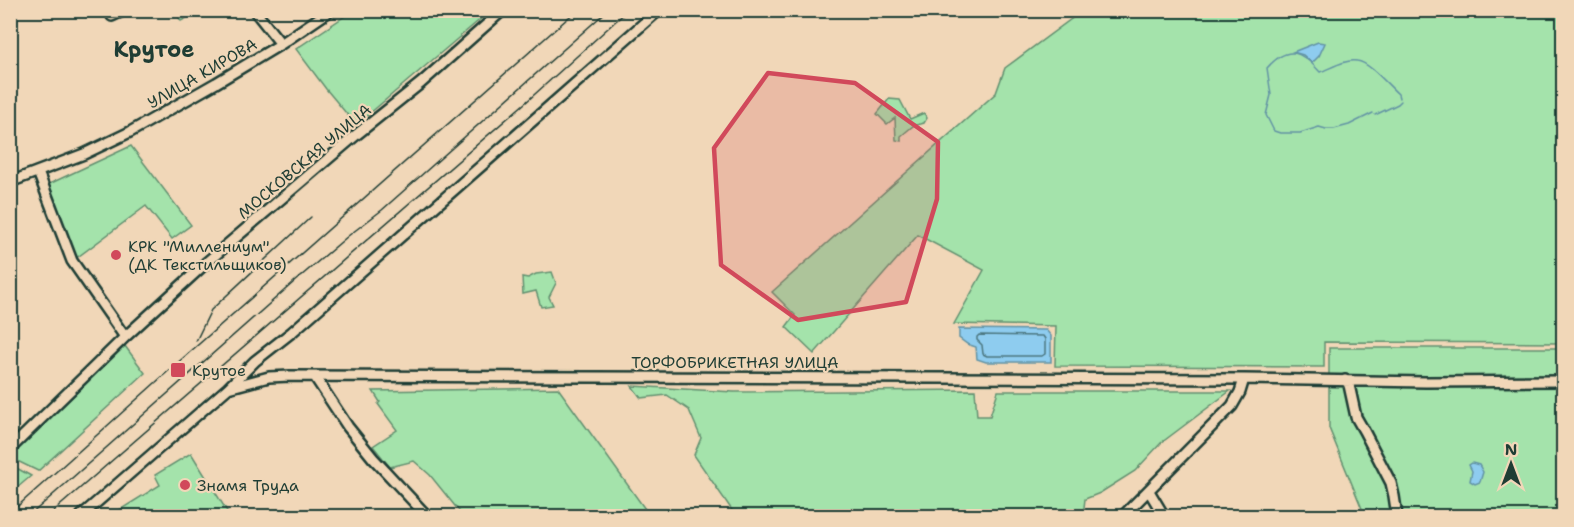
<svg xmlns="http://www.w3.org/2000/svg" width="1574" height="527" viewBox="0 0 1574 527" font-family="'Shantell Sans',sans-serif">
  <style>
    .green { fill: #a4e3ab; stroke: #629070; stroke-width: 1.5 }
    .water { fill: #8eccef; stroke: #6293a4; stroke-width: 1.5 }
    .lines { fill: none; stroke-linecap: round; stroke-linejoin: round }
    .shore { stroke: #4b767f; stroke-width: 1.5 }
    .stream { stroke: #6293a4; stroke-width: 1.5 }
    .minor-casing { stroke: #1f3d34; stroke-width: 14 }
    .minor { stroke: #f1d7b8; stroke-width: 9 }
    .rail { stroke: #1f3d34; stroke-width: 1.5 }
    .marked { fill: #d1495b; fill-opacity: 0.2; stroke: #d1495b; stroke-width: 4.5; stroke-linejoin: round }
    .poi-dot { fill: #d1495b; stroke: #f1d7b8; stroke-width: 2 }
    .labels { text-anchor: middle; stroke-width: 4.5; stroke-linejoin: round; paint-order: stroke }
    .street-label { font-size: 16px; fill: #1f3d34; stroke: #f1d7b8 }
    .poi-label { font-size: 16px; fill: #1f3d34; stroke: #f1d7b8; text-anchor: start }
    .district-label { font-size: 22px; font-weight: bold; fill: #1f3d34; stroke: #f1d7b8 }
  </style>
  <rect width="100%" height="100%" fill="#f1d7b8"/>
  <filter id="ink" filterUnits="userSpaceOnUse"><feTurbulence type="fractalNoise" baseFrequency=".0167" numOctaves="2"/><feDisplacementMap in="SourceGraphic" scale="12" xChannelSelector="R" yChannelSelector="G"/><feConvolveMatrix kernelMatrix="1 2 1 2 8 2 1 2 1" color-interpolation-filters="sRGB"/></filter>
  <g filter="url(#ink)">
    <path class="green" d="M354,10h136v1l-134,114 -30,-36 -30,-40z
      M175,11h22l1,1 -17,9z
      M1082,11h481v332l-239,-1v25l-269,-1 1,-40 -102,-2 30,-54 -66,-35 -104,119 -28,-27 9,-12 -23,-23 224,-199 9,-25z
      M889,99l11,1 10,19 14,-6 3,5 -3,5 -11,3 -12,10v5l-5,-1 -1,-22 -8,6 -10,-10z
      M131,146l60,79 -19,14 -26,-33 -71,53 -28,-74z
      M552,272l4,11 -7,14 4,8 -12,2 -5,-16 -13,3 -1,-17 6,1 8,-4z
      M125,346l20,27 -107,98 -27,-13v-2z
      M1329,348h234v168h-198l-36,-88z
      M632,386l102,6 241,-2 2,26h13l8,-25h232l-69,52 -26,28 -35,22 -15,6 -2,17h-347l-42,-61 7,-17 -12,-28 -22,-15 -26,3z
      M558,388l92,128h-187l-33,-41 -16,-14 -24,6 -17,-21 24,-16 -19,-26 2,-2 -7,-11z
      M191,453l39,63h-120l50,-31 -5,-10z
      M11,465l20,11 -20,17h-1z"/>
    <path class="water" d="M1318,42l7,1 -6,13 -7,7 -9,-8 -10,-3z
      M959,329l87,1 5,6v26h-65l-9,-3 -1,-12 -9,-3 -8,-6z
      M1472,463l7,2 4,7 -3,10 -5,2 -5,-3 2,-10 -3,-6z"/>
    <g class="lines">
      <path class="shore" d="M979,335l64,1 2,3v15l-3,2h-55l-4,-2 -1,-9 -5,-5v-3z"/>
      <path class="stream" d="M1373,113l-24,12 -15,4h-8l-7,-2 -19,6h-20l-6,-2 -8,-16 5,-20 -4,-27c21,-24 34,-17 53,4 11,-4 25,-13 37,-11 12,1 31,24 41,33l1,4
        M1375,115l23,-11 3,-3"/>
      <g class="minor-casing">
        <path id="minor" d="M254,10l27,34
          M112,16l13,-6
          M38,172l34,89 53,76
          M10,182l74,-28 46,-22 86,-49 65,-39 50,-34
          M315,377l33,50 25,31 54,58
          M1345,380l4,5 7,32 8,14 27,52 3,13 3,20
          M228,388l41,-11 21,-1 954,3 182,3 138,-1
          M10,449l115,-112 82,-75 149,-127 65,-52 82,-73
          M1149,491l15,25
          M81,516l147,-128 27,-27 37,-29 367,-322
          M1123,516l109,-110 8,-14 4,-13"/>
      </g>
      <use href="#minor" class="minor"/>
      <path class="rail" d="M196,341l15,-31 100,-93
        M10,513l164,-147 403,-356
        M29,516l265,-234 54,-46 34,-26 226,-200
        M48,516l477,-413 103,-93"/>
    </g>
  </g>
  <path class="marked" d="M768,73l87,10 83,59 -1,57 -31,103 -108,18 -77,-55 -7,-117z"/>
  <g class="poi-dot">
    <circle cx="116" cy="255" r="6"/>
    <rect x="170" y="362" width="16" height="16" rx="3"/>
    <circle cx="185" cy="485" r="6"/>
  </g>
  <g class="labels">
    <g class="street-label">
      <text transform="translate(202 73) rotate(-30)" y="6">УЛИЦА КИРОВА</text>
      <text transform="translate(304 161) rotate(-40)" y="6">МОСКОВСКАЯ УЛИЦА</text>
      <text x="735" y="368">ТОРФОБРИКЕТНАЯ УЛИЦА</text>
    </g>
    <g class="poi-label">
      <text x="128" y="252">КРК "Миллениум"<tspan x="128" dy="18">(ДК Текстильщиков)</tspan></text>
      <text x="192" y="376">Крутое</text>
      <text x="197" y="491">Знамя Труда</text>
    </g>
    <g class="district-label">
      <text x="154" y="57">Крутое</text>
    </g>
  </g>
  <rect width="1574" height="527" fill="none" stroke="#f1d7b8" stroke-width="36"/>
  <rect x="18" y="18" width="1538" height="491" fill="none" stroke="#1f3d34" stroke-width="2" filter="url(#ink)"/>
  <g transform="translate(1511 464)" stroke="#f1d7b8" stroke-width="4.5" paint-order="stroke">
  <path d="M0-4.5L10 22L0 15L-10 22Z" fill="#1f3d34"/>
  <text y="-9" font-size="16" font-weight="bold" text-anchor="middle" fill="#1f3d34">N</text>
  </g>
</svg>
